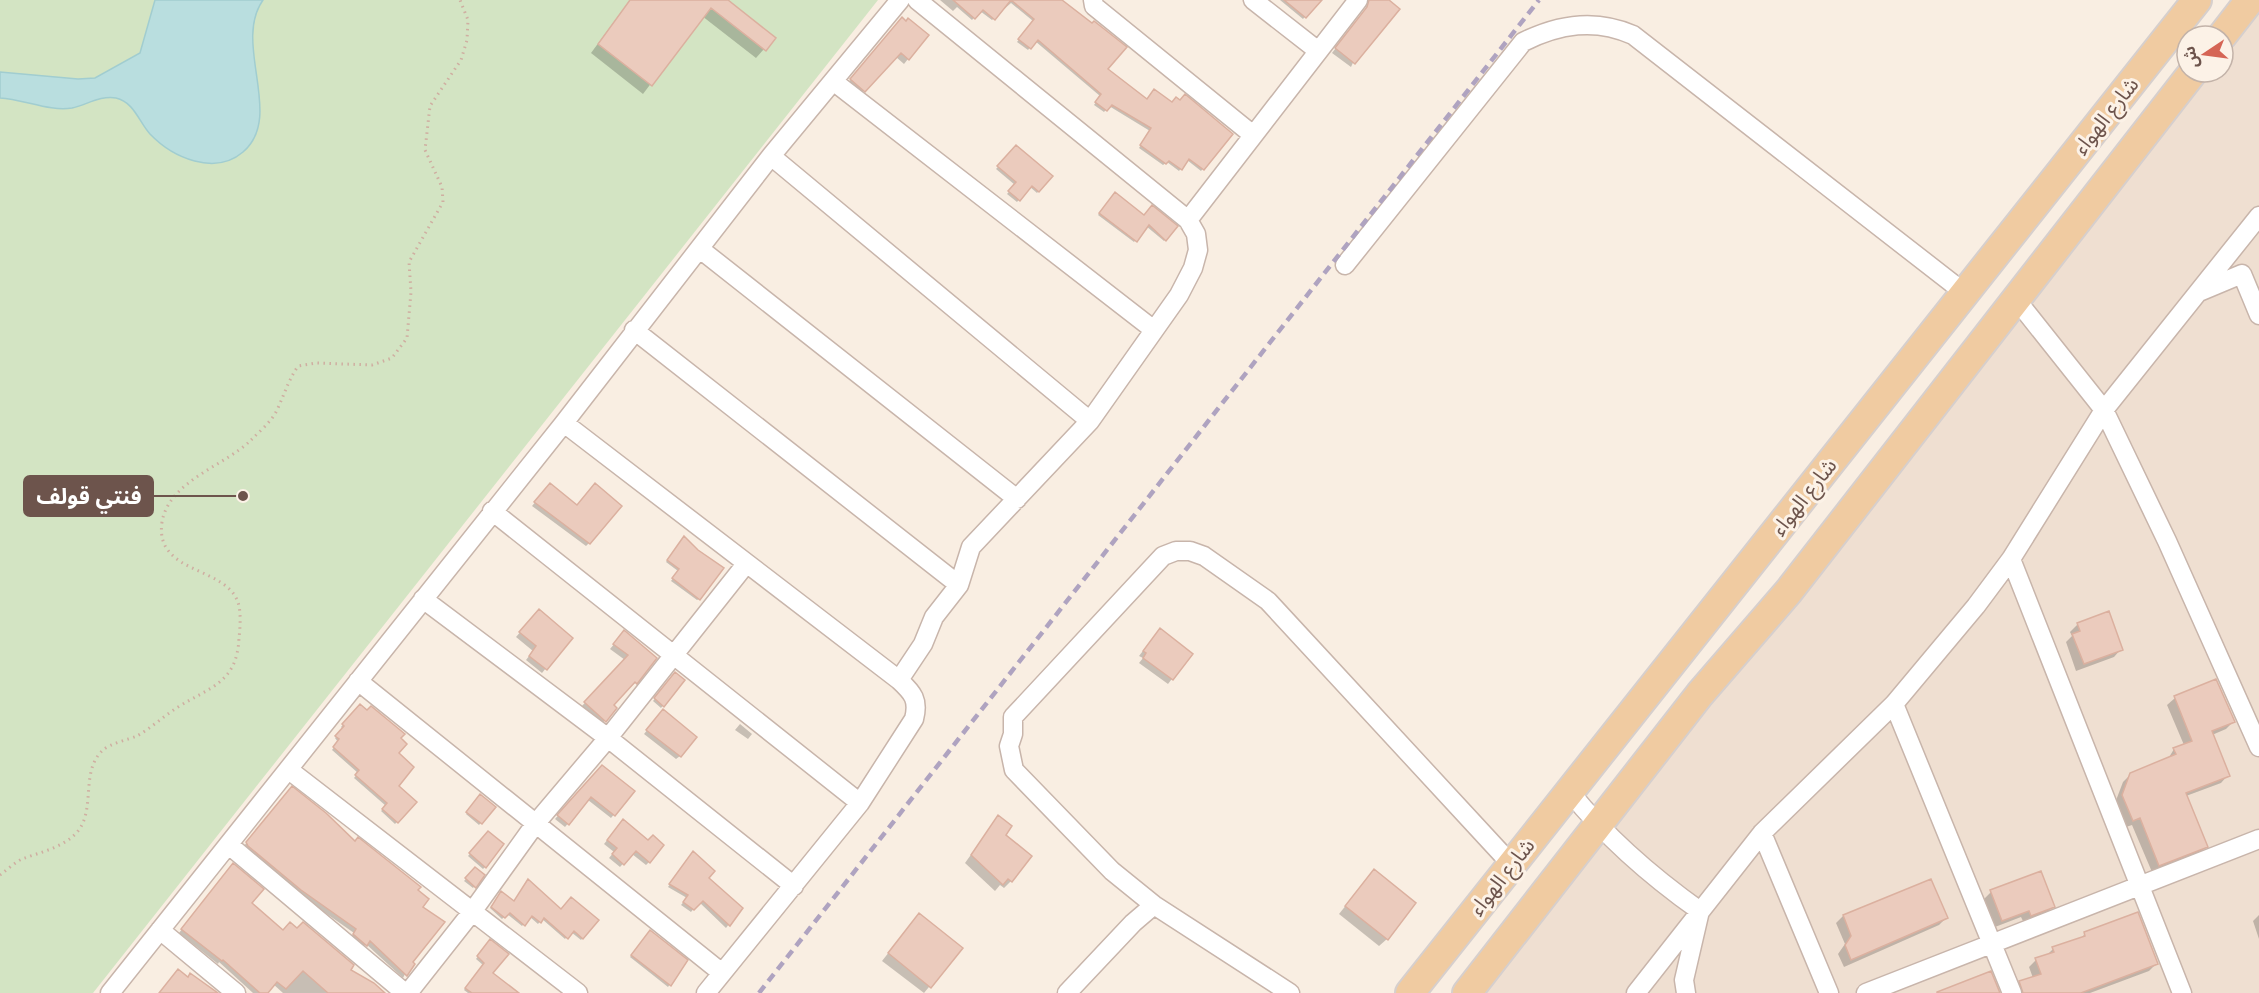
<svg xmlns="http://www.w3.org/2000/svg" width="2259" height="993" viewBox="0 0 2259 993" font-family="'Space Grotesk','Noto Sans Arabic',sans-serif">
  <style>
    .residential { fill: #efdfd1 }
    .green { fill: #d3e4c3 }
    .water { fill: #b9dedf; stroke: #a1cdd0; stroke-width: 1.5 }
    .shadow { fill: #0003 }
    .building { fill: #ebcbbd; stroke: #dbb09f; stroke-width: 1.5 }
    .lines { fill: none; stroke-linecap: round; stroke-linejoin: round }
    .street-casing { stroke: #c8b5ab; stroke-width: 21 }
    .primary-casing { stroke: #d6cfcd; stroke-width: 32 }
    .path { stroke: #cfaea1; stroke-width: 3; stroke-dasharray: 1.5 4.5; stroke-linecap: butt }
    .street { stroke: #fff; stroke-width: 18 }
    .primary { stroke: #f0cba1; stroke-width: 28 }
    .rail { stroke: #afa3c0; stroke-width: 4.5; stroke-dasharray: 9 6; stroke-linecap: butt }
    .labels { text-anchor: middle; stroke-width: 6; stroke-linejoin: round; paint-order: stroke }
    .street-label { font-size: 21px; fill: #6d544c; stroke: #fcf2e7 }
    .leader { fill: none; stroke: #6d544c; stroke-width: 2 }
    .callout-dot { fill: #6d544c; stroke: #fcf2e7; stroke-width: 2 }
    .callout { fill: #6d544c; stroke: #6d544c; stroke-width: 2 }
    .callout-label { font-size: 22px; text-anchor: middle; font-weight: bold; fill: #fff }
  </style>
  <rect width="100%" height="100%" fill="#f9eee2"/>
  <path class="residential" d="M2259,0v993h-779l717,-921h26v-34z"/>
  <path class="green" d="M0,0h878l-785,993h-93z"/>
  <path class="water" d="M155,0h108c-31,44 22,116 -20,152 -28,24 -70,6 -93,-18 -11,-12 -16,-32 -34,-36 -15,-3 -30,7 -44,10 -22,4 -49,-9 -72,-10v-26l78,7 17,-1 45,-25z"/>
  <path class="shadow" d="M630,0h96l48,38 -18,20 -54,-42 -59,78 -52,-41z
    M940,0h120l45,69 41,31 26,3 59,31 -30,37 -14,-11 -8,11 -12,-9 -4,3 -24,-17 11,-17 -41,-25 -5,6 -10,-7 6,-9 -65,-55 -7,9 -11,-8 16,-21 -22,-18 -19,17 -12,-9 -8,9 -15,-13 -4,4z
    M1280,0h39l-16,19z
    M1369,0h13l-31,67 -19,-14 32,-41z
    M897,24l11,35 -4,5 -8,-7 -37,38 -12,-11z
    M1016,147l35,29 -14,17 -7,-6 -13,15 -10,-8 8,-9 -19,-16z
    M1115,194l29,23 32,9 -12,15 -18,-15 -12,16 -36,-27z
    M547,488l30,19 12,36 -3,3 -54,-40z
    M682,540l17,59 -2,1 -26,-19 7,-10 -12,-9z
    M535,615l35,23 -28,35 -16,-13 7,-9 -17,-14z
    M2078,624l43,25 -7,8 -38,14 -10,-29 6,-6 -2,-4z
    M1155,635l36,19 -23,30 -29,-21 4,-5 -4,-2z
    M620,637l35,21 -20,25 -23,22 3,3 -14,17 -20,-18 44,-47 -15,-11z
    M675,674l8,6 -22,28 -8,-7z
    M2215,681l19,40 -8,8 -14,6 16,40 -7,8 -35,13 20,51 -8,7 -46,18 -20,-47 -6,2 -11,-24 8,-21 8,-8 37,-15 6,-10 10,-4 -17,-40 8,-7z
    M359,707l40,32 -2,47 18,16 -20,22 -14,-13 5,-5 -32,-28 4,-5 -26,-23 6,-8 -3,-4 8,-9 -2,-2z
    M660,714l20,42 -4,3 -32,-25z
    M740,724l12,10 -4,5 -13,-9z
    M602,767l31,24 -22,27 -23,-18 -23,27 -10,-8z
    M289,791l65,52 67,64 -10,55 -8,16 -37,-34 -4,4 -12,-10 4,-5 -57,-40 -53,-47z
    M480,796l14,11 -15,18 -13,-11z
    M998,817l13,64 -7,7 -4,-3 -5,6 -30,-28z
    M620,824l29,38 -3,3 -14,-11 -12,13 -11,-9 5,-6 -10,-8z
    M488,833l-3,34 -2,2 -15,-13z
    M690,856l17,23 34,29 -15,20 -27,-26 -8,10 -10,-7 6,-7 -19,-11z
    M230,868l20,35 33,29 101,61h-101l-10,-9 -7,9h-13l-34,-31 -1,2 -39,-31z
    M475,869l8,6 -10,13 -9,-7z
    M1367,879l20,60 -8,7 -40,-32z
    M1991,892l62,14 -7,8 -22,9 -3,-6 -26,10 -11,-28z
    M500,894l13,9 84,17 -16,20 -10,-8 -6,7 -23,-20 -4,5 -8,-7 -8,9 -15,-12 -5,5 -12,-11z
    M2259,915v24l-6,-18z
    M1843,916l103,2 -7,7 -95,42 -6,-13 7,-10 -9,-21z
    M912,923l49,25 -37,45 -42,-32z
    M651,932l35,29 -18,26 -38,-30z
    M2085,934l72,29 -8,8 -59,22h-76l-1,-3 7,-7 13,-5 -4,-11 7,-7 10,-4 7,-7 26,-9z
    M488,943l3,30 12,20h-35l-4,-3 19,-25 -7,-6z"/>
  <path class="building" d="M630,0h98l48,38 -10,13 -55,-43 -59,78 -54,-42z
    M953,0h58l-16,20 -12,-10 -8,9z
    M1011,0h51l30,23 2,-2 33,26 -19,22 39,30 7,-10 18,13 4,-5 4,3 5,-6 48,40 -29,36 -15,-11 -7,11 -13,-9 -3,3 -26,-19 11,-17 -39,-23 -5,6 -12,-9 6,-8 -63,-54 -7,9 -13,-10 16,-20z
    M1284,0h38l-16,18z
    M1369,0h20l11,9 -45,55 -20,-16 32,-41z
    M902,17l4,4 2,-3 21,17 -20,25 -8,-7 -36,39 -15,-13z
    M1016,145l37,31 -14,16 -7,-6 -12,15 -12,-10 8,-9 -19,-16z
    M1115,192l29,23 8,-10 26,21 -12,15 -17,-16 -12,17 -38,-29z
    M550,483l27,22 18,-22 27,23 -32,38 -56,-42z
    M684,536l14,14 26,18 -24,32 -28,-22 7,-9 -12,-9z
    M539,609l34,29 -26,32 -18,-14 7,-10 -17,-14z
    M2109,611l14,39 -39,14 -12,-30 8,-3 -3,-8z
    M1160,628l33,26 -20,26 -30,-22 3,-5 -3,-2z
    M624,630l33,28 -20,26 -2,-2 -21,23 3,3 -11,14 -22,-20 44,-47 -15,-11z
    M675,672l10,8 -21,27 -10,-9z
    M2216,679l19,43 -23,9 18,45 -44,17 22,54 -49,19 -19,-48 -7,3 -11,-26 8,-22 46,-19 -3,-6 19,-7 -18,-45z
    M360,704l7,6 4,-4 34,28 -4,4 6,6 -8,9 15,14 -15,19 18,16 -19,21 -16,-14 5,-6 -32,-28 4,-5 -26,-23 6,-8 -4,-3 9,-10 -2,-2z
    M663,709l34,28 -16,20 -35,-27z
    M602,765l33,26 -20,25 -24,-19 -22,28 -12,-10z
    M292,786l34,27 29,28 3,-4 63,50 -3,3 11,9 -6,8 22,15 -32,40 2,2 -8,12 -37,-35 -3,5 -14,-12 3,-5 -55,-39 -53,-44 -2,-4z
    M480,794l16,13 -14,17 -16,-12z
    M998,815l14,11 -6,9 26,21 -20,26 -4,-3 -5,6 -32,-30z
    M623,819l25,21 5,-5 11,10 -14,18 -14,-12 -12,14 -12,-11 5,-6 -10,-8z
    M488,831l16,13 -18,24 -17,-15z
    M693,851l22,20 -6,7 34,30 -13,18 -27,-25 -9,9 -11,-8 5,-7 -19,-11z
    M233,863l31,26 -12,14 31,27 7,-8 7,6 6,-6 51,43 -3,5 23,13 11,10h-57l-25,-22 -17,18 -9,-7 -9,11h-8l-37,-33 -1,1 -41,-32z
    M475,867l10,8 -9,13 -11,-10z
    M1374,869l42,34 -28,37 -43,-34z
    M2041,871l14,36 -24,9 -2,-5 -27,10 -12,-31z
    M528,879l33,30 10,-12 28,23 -16,19 -9,-8 -6,8 -24,-21 -3,5 -9,-7 -7,10 -15,-13 -5,5 -14,-11 10,-16 13,10z
    M1931,879l17,39 -97,42 -6,-15 6,-9 -8,-21z
    M2138,912l20,52 -77,29h-58l-4,-12 22,-7 -6,-16 19,-6 -2,-5 33,-11 -1,-4z
    M919,913l44,35 -32,40 -43,-35z
    M650,930l38,30 -17,26 -40,-31z
    M490,939l19,15 -16,19 26,20h-47l-7,-5 19,-25 -7,-7z
    M178,969l10,8 2,-4 28,20h-59z
    M1991,971l9,22h-63v-1z"/>
  <g class="lines">
    <g class="street-casing">
      <path id="street" d="M1093,0l1,6 159,129
        M1253,0l64,50
        M833,81l321,249
        M771,156l319,265
        M1188,220l170,-220
        M700,249l317,250
        M1345,265l178,-223c36,-18 72,-24 110,-7l333,259
        M2199,292l43,-18 17,41
        M2015,298l89,112 63,131 92,206
        M634,330l325,255
        M564,423l335,257c14,13 20,20 15,39l-54,84 -154,190
        M492,511l368,292
        M2011,559l171,434
        M423,599l185,139 186,148
        M899,680l24,-36 11,-27 25,-32 12,-38 119,-126 89,-126 14,-27 5,-18 -2,-16 -8,-14 -271,-220
        M358,681l364,292
        M1894,704l118,289
        M289,770l289,223
        M1570,792c37,46 82,85 130,119l-16,69 2,13
        M1762,833l67,160
        M229,845l176,148
        M160,930l76,63
        M110,993l454,-570 207,-267 129,-156
        M408,993l64,-81 64,-89 72,-85 138,-174
        M1067,993l66,-70 21,-18
        M1290,993l-136,-88 -42,-34 -98,-101 -5,-24 4,-12v-17l150,-161 13,-5h14l14,5 64,45 244,264
        M1636,993l126,-160 132,-129 82,-98 35,-47 93,-149 155,-194
        M1866,993l393,-154"/>
    </g>
    <g class="primary-casing">
      <path id="primary" d="M2222,36l28,-36
        M1410,993l787,-993
        M1467,993l233,-299 89,-103 404,-519"/>
    </g>
    <path class="path" d="M0,875c7,-5 14,-12 22,-16 19,-7 43,-12 56,-28 18,-23 2,-60 25,-81 8,-7 24,-10 34,-14 14,-8 27,-20 41,-29 32,-20 59,-24 61,-69 1,-9 2,-22 0,-32 -9,-41 -85,-30 -77,-84 7,-41 62,-56 88,-81 9,-9 22,-20 27,-31 8,-17 10,-27 21,-44l18,-3 56,2 20,-7 15,-20 4,-46 -2,-30 34,-60 -1,-15 -17,-37 5,-44 31,-46 6,-20 1,-20 -8,-20"/>
    <use href="#street" class="street"/>
    <use href="#primary" class="primary"/>
    <path class="rail" d="M759,993l780,-993"/>
  </g>
  <g class="labels">
    <g class="street-label">
      <text transform="translate(2106 116) rotate(-52)" y="7">شارع الهواء</text>
      <text transform="translate(1804 497) rotate(-52)" y="7">شارع الهواء</text>
      <text transform="translate(1502 877) rotate(-52)" y="7">شارع الهواء</text>
    </g>
  </g>
  <path class="leader" d="M243 496L153 496"/>
  <circle class="callout-dot" cx="243" cy="496" r="6"/>
  <rect class="callout" x="24" y="476" width="129" height="40" rx="6"/>
  <g class="callout-label">
    <text x="89" y="504">فنتي قولف</text>
  </g>
  <g transform="translate(2205 54) rotate(257)"><circle r="28" fill="#fcf2e7" stroke="#c3b3a9" stroke-width="1.5"/>
  <path d="M0-4.5L10 22L0 15L-10 22Z" fill="#d56555"/>
  <text y="-9" font-size="16" font-weight="bold" text-anchor="middle" fill="#6d544c">ش</text>
  </g>
</svg>
